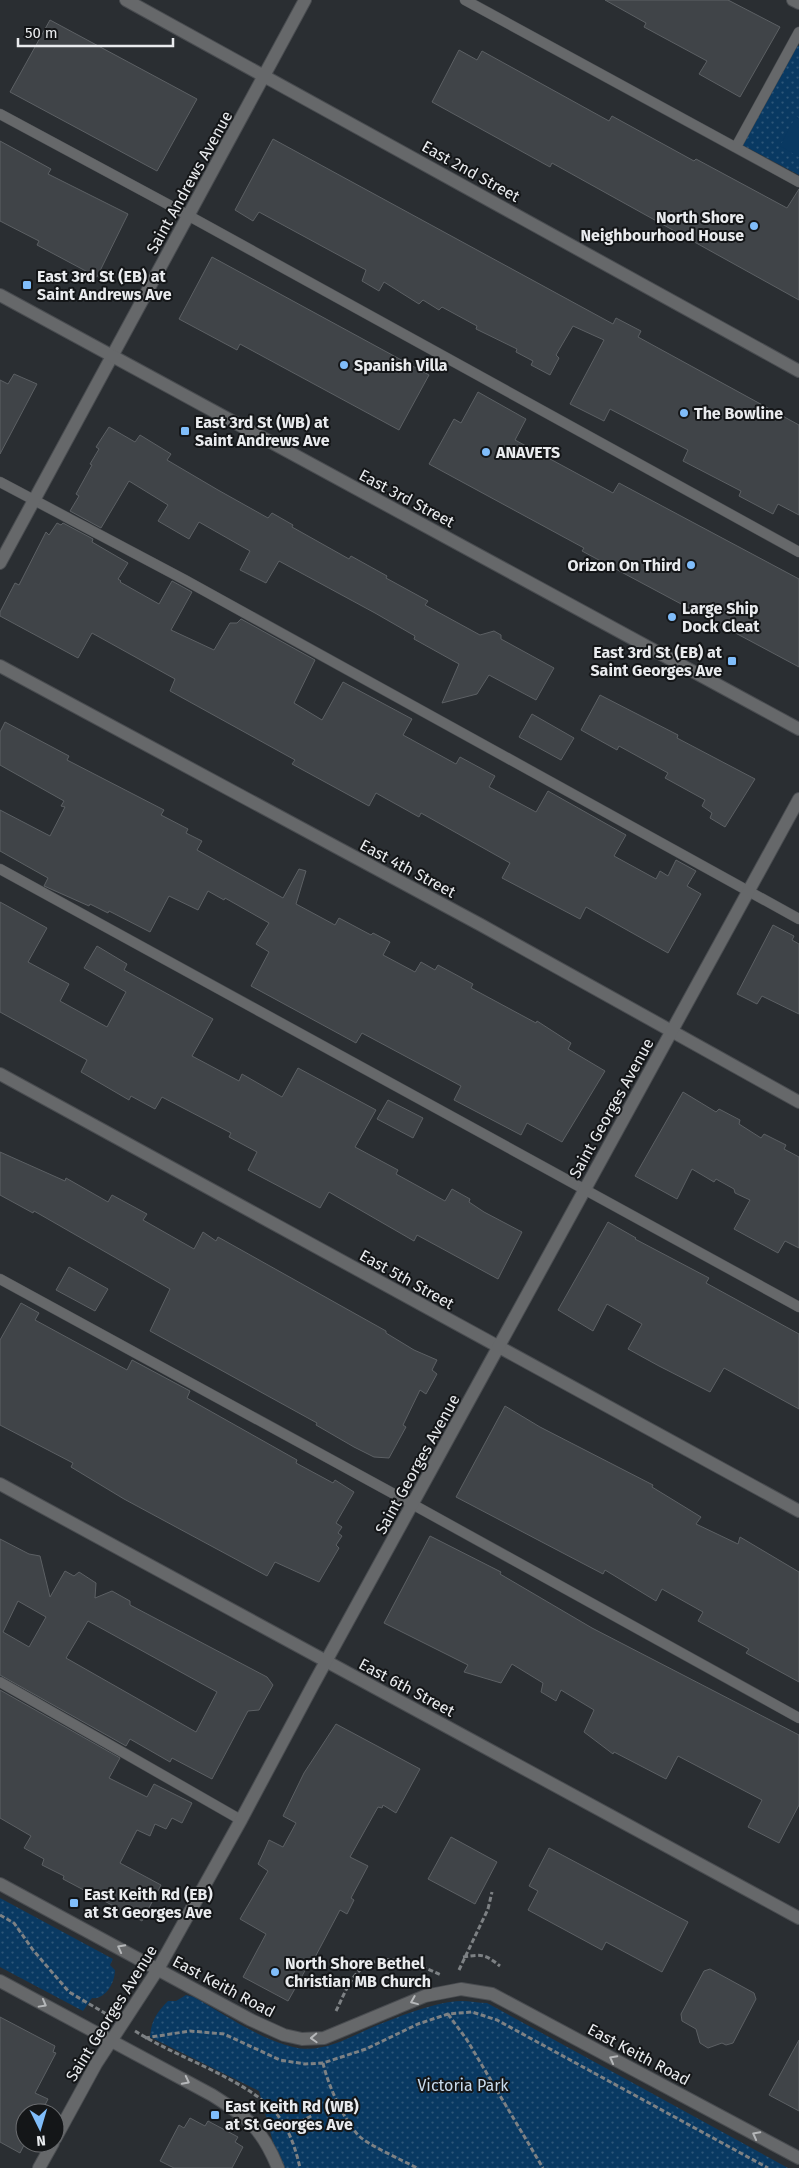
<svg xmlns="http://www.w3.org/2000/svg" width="799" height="2168" viewBox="0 0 799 2168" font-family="'Fira Sans',sans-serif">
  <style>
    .grass { fill: url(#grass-dots) }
    .pitch { fill: #093962 }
    .building { fill: #404448; stroke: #5c6064; fill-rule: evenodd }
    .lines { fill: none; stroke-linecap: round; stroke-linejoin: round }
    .service-casing { stroke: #494c50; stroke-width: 11 }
    .minor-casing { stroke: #494c50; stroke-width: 14 }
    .tertiary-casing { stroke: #494c50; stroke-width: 14 }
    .path { stroke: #7d8184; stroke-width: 3; stroke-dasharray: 5 2.5; stroke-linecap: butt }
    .service { stroke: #66686a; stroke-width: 10 }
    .minor { stroke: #66686a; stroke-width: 12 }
    .tertiary { stroke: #66686a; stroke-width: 12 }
    .oneway { stroke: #b5b7b9 }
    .poi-dot { fill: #80bdfa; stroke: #141618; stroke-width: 2 }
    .labels { text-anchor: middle; stroke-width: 4; stroke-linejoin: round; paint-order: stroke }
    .street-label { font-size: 16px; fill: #e9ebee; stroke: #141618 }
    .poi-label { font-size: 16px; font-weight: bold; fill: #e9ebee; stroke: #141618; text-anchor: start }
    .park-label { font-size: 16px; fill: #cadcee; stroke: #141618 }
  </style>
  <defs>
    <pattern id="grass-dots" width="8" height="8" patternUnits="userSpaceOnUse" patternTransform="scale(1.25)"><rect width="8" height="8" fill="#093962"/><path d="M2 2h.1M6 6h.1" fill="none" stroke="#2d5679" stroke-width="1.8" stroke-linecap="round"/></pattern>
  </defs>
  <rect width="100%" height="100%" fill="#2a2e32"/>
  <path class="grass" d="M797,45l2,1v129l-57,-30z
    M0,1898l113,61 -3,6 5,5c0,13 -10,30 -23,28l-9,13 -83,-44z
    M186,1995l8,2c30,17 65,42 99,50 30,8 60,-12 87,-23 21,-8 58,-23 81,-23 9,0 18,2 26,2l301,165h-504l-11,-26 -14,-51 -109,-54c1,-16 7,-25 18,-36h8z"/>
  <path class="pitch" d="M796,116l3,2v39l-19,-11z"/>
  <path class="building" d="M605,0h123l52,27 -40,70 -41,-23 8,-13 -63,-34 2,-4z
    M50,20l147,79 -40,72 -147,-79z
    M459,50l18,10 5,-9 127,70 3,-5 82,45 2,-2 91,49 12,-19v111l-211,-117 -36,-20 -2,4 -118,-65z
    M273,139l340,185 3,-6 25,13 -3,6 161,88v90l-21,-11 -5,10 -34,-18 2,-5 -58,-30 5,-11 -78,-41 -6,12 -34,-17 34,-64 -31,-14 -17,29 3,3 -9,17 -19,-10 2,-4 -17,-9 1,-3 -41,-20 1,-3 -35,-19 -3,3 -16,-10 -4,4 -35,-22 -5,9 -17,-10 4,-11 -107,-58 -6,9 -18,-11z
    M0,141l51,28 -3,5 80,40 -31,63 -60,-32 2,-4 -39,-20z
    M212,257l217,118 -30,55 -159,-86 -3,6 -58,-31z
    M14,374l23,10 -37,70v-74l8,4z
    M478,392l48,27 -11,21 98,53 6,-10 180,96v88l-217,-116 2,-3 -155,-84 25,-45 7,4z
    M109,427l26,15 5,-7 31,19 -4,6 51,30 50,28 4,-5 21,12 -1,2 57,32 2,-3 36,20 -1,2 42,23 -3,4 55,30 14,-4 7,4v4l53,29 -18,32 -47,-25 -12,19 -35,9 17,-39 -45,-25 1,-3 -40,-23 -96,-52 -13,22 -26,-13 10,-19 -51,-29 -10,17 -31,-18 10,-16 -39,-24 -28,47 -31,-17 9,-15 -3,-2 16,-29 -2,-1 9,-15 -3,-2z
    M57,523l4,2 2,-2 30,16 -1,3 36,21 -10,16 3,2 -1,1 39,22 13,-23 20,11 -21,38 43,20 16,-27h7l4,-4 74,41 -21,43 28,17 21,-38 69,37 -9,16 53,29 4,-7 35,19 -6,11 47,25 12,-21 78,44 -12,21 42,23 4,-8 8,5 8,-16 20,11 -9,15 14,8 -33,59 -82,-46 -6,12 -78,-41 8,-15 -89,-50 -2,4 -43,-24 -7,13 -77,-42 3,-4 -125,-69 5,-12 -83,-46 -14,25 -78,-42v-4l15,-29 4,2 27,-53 3,3z
    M600,695l78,40 -1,3 78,41 -30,48 -15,-9 2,-5 -10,-7 3,-6 -40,-22 3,-5 -49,-27 -2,4 -36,-20z
    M532,714l42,24 -13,22 -42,-23z
    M5,722l64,34 -2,4 97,50 -3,5 27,14 -2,4 16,8 -5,9 86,48 16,-29 7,2 -10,33 39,21 4,-7 32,17 2,-2 17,9 -7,13 32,17 6,-10 14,8 3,-5 35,19 -2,4 65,35 1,-2 34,22 -3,6 37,22 -43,71 -35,-19 -6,12 -67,-35 7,-14 -99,-53 -6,10 -105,-57 18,-34 -13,-8 13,-21 -44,-25 -1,2 -16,-9 -10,19 -29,-14 -19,36 -41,-21 -1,2 -18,-9 -1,2 -45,-20 4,-8 -48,-27v-41l50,26 15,-29 -4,-1 3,-5 -64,-36v-33z
    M0,902l47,26 -19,34 41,22 -9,17 47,26 19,-35 -42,-24 13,-22 30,18 -3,6 89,49 -21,37 47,25 3,-7 40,23 16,-29 78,42 -21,37 43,23 -2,4 49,27 7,-12 18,10 -1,3 15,10 38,20 -24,47 -81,-44 -3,6 -85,-49 -9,16 -72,-38 9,-18 -28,-15 2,-4 -69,-36 -7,12 -24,-13 -2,4 -48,-28 6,-12 -87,-48z
    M773,925l21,11 -2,4 7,4v70l-37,-18 -5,8 -20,-10z
    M683,1092l33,20 3,-3 21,11 -1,4 22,14 3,-4 22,11 -2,4 15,8v91l-14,-7 -7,12 -44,-24 16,-29 -15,-7 -1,-4 -18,-10 -2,3 -22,-13 -15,30 -42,-23z
    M388,1100l35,18 -10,20 -36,-19z
    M0,1152l65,29 1,-3 42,24 4,-7 35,19 -4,6 51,29 9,-17 13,9 2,-4 168,94v2l28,17 23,10 -5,10 5,4 -11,20 -6,-4 -17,35 3,2 -17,31 -15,-1 -20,-10 -38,-22 1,-2 -167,-92 20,-42 -136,-78 -1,2 -33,-18z
    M608,1222l28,16 -1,1 74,39 -3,5 93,51v75l-75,-41 -14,24 -51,-26 -31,-17 14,-25 -35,-20 -14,27 -35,-21z
    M69,1267l39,22 -13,22 -39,-21z
    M21,1303l18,10 -4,7 92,50 5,-10 58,31 -3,7 110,62 -1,3 37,20 2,-3 19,12 -18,31 6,4 -4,6 4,3 -6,9 3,3 -20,34 -44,-20 -8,14 -143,-77 -53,-32 2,-4 -73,-38v-85z
    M505,1406l35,21 113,58 -1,2 49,30 -5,7 42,20 2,-7 59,35v110l-53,-29 3,-4 -51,-28 5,-9 -41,-23 -6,12 -51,-31 -2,4 -147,-77z
    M430,1536l71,36 -1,2 92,54 207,107v70l-20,38 -31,-16 14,-27 -84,-44 -12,23 -52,-27 -1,2 -29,-22 10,-22 -33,-20 -5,11 -15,-9 2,-9 -31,-19 -11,19 -37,-11 4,-7 -84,-42z
    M0,1539l29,15 11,2 10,41 15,-26 9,5 5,-4 17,11 -1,15 17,-7 18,10v4l137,72 6,8 -14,25 -11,1 -36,68 -40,-21 -2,4 -40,-23 -4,7 -126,-71zM18,1601l28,16 -17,30 -26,-15zM88,1621l129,71 -21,40 -130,-74z
    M0,1690l120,68 -11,20 38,19 7,-13 38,19 -10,20 -10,-5 -6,11 -11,-5 -5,12 -13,-6 -17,33 41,22 -19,36 -79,-42 1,-3 -22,-11 2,-6 -20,-11 7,-12 -31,-18z
    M336,1724l84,45 -24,44 -13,-8 -1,3 -4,-1 -28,50 18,9 -17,32 3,2 -7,14 -7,-4 -27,51 -2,-1 -23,41 -45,-24 23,-43 -26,-15 28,-48 -10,-7 7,-15 4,-9 14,7 13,-24 -13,-7 21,-43z
    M451,1837l46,25 -22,42 -47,-25z
    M549,1848l139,74 -26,50 -56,-30 -4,8 -74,-40 10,-19 -9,-5z
    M710,1969l44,24 2,6 -23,44 -7,2 -4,-2 -14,5 -8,-5 -4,-14 -14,-8 -1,-7 23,-43z
    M0,2017l55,29 -2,6 3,1 -21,40 13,6 -7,14h-16v30l-5,10 -20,-11z
    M799,2040v71l-30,-16z
    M190,2118l15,8 3,-5 30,16 -3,5 8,5 -11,21h-58l-14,-7 19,-36 5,3z"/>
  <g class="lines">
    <g class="service-casing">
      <path id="service" d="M465,0l334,182
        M0,114l171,92 628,346
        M736,147l63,-115
        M0,482l185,98 614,339
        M0,869l799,438
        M0,1279l394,215 405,224
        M0,1682l241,138"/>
    </g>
    <g class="minor-casing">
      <path id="minor" d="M126,0l673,371
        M793,0l6,3
        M0,563l305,-563
        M0,666l481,259 318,177
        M0,1074l799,437
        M0,1484l799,434"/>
    </g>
    <g class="tertiary-casing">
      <path id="tertiary" d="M0,295l799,434
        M0,1884l251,136 33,15 18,4 22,-1 101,-42 36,-7 31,5 307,164
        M0,1981l212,114c35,22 50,33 66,73
        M55,2139l41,-75 62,-95 83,-149 72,-135 486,-886
        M39,2168l14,-25"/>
    </g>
    <path class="path" d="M0,1915l14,8 19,27 36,42 39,23
      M463,1957c19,-3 22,-3 37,9
      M459,1970l29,-61 4,-17
      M336,2011c6,-12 12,-28 21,-38 24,-25 58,-10 84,2
      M448,2014l19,26 76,128
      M135,2031c41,26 95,42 132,73 19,16 28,41 33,64
      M145,2038l45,-7 34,3 56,26 25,4 18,-1 43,-14 52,-25 30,-10 24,-2 25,8 271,148
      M323,2063c5,22 20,56 36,73 9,9 45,25 58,32
      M287,2129l26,-14"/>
    <use href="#service" class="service"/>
    <use href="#minor" class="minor"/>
    <use href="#tertiary" class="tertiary"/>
  </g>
  <defs><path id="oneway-chevron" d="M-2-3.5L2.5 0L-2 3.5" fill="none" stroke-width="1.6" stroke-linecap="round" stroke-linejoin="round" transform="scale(1.25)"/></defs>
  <g class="oneway">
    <use href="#oneway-chevron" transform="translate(121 1948) rotate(-152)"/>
    <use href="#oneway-chevron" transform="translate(414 2001) rotate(158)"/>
    <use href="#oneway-chevron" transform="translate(43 2004) rotate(29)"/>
    <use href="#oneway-chevron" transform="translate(314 2038) rotate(178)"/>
    <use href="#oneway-chevron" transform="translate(613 2059) rotate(-152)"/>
    <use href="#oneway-chevron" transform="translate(186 2081) rotate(27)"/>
    <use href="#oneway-chevron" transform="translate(756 2135) rotate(-152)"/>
  </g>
  <g class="poi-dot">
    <circle cx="754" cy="226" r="5"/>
    <rect x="22" y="280" width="10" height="10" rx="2.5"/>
    <circle cx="344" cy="365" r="5"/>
    <circle cx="684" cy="413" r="5"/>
    <rect x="180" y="426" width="10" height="10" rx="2.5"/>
    <circle cx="486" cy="452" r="5"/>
    <circle cx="691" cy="565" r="5"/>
    <circle cx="672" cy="617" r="5"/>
    <rect x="727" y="656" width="10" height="10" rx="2.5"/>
    <rect x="69" y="1898" width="10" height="10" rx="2.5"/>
    <circle cx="275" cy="1972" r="5"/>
    <rect x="210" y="2110" width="10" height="10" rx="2.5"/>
  </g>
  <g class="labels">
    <g class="street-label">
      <text transform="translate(471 171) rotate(29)" y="6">East 2nd Street</text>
      <text transform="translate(189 182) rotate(-61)" y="6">Saint Andrews Avenue</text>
      <text transform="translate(407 498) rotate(28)" y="6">East 3rd Street</text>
      <text transform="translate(408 868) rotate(28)" y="6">East 4th Street</text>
      <text transform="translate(611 1108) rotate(-61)" y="6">Saint Georges Avenue</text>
      <text transform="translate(407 1279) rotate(29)" y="6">East 5th Street</text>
      <text transform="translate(417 1464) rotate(-61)" y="6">Saint Georges Avenue</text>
      <text transform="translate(407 1687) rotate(28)" y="6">East 6th Street</text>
      <text transform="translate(224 1986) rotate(28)" y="6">East Keith Road</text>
      <text transform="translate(111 2013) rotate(-58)" y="6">Saint Georges Avenue</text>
      <text transform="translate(639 2054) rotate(28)" y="6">East Keith Road</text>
    </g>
    <g class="poi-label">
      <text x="744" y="223" text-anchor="end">North Shore<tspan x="744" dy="18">Neighbourhood House</tspan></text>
      <text x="37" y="282">East 3rd St (EB) at<tspan x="37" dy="18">Saint Andrews Ave</tspan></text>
      <text x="354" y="371">Spanish Villa</text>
      <text x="694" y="419">The Bowline</text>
      <text x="195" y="428">East 3rd St (WB) at<tspan x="195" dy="18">Saint Andrews Ave</tspan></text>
      <text x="496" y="458">ANAVETS</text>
      <text x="681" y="571" text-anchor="end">Orizon On Third</text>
      <text x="682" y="614">Large Ship<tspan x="682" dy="18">Dock Cleat</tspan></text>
      <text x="722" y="658" text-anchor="end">East 3rd St (EB) at<tspan x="722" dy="18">Saint Georges Ave</tspan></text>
      <text x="84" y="1900">East Keith Rd (EB)<tspan x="84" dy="18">at St Georges Ave</tspan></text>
      <text x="285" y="1969">North Shore Bethel<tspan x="285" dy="18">Christian MB Church</tspan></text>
      <text x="225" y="2112">East Keith Rd (WB)<tspan x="225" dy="18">at St Georges Ave</tspan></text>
    </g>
    <g class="park-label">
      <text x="463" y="2091">Victoria Park</text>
    </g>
  </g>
  <g transform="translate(40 2128) rotate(175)"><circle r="24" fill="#141618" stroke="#696b6e"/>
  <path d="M0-4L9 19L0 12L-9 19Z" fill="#80bdfa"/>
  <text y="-8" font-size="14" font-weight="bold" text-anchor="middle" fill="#e9ebee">N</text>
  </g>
  <path d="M18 38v8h155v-8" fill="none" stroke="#e9ebee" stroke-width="2.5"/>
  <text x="25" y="38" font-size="15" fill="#e9ebee" stroke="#141618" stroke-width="4" paint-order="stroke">50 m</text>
</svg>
